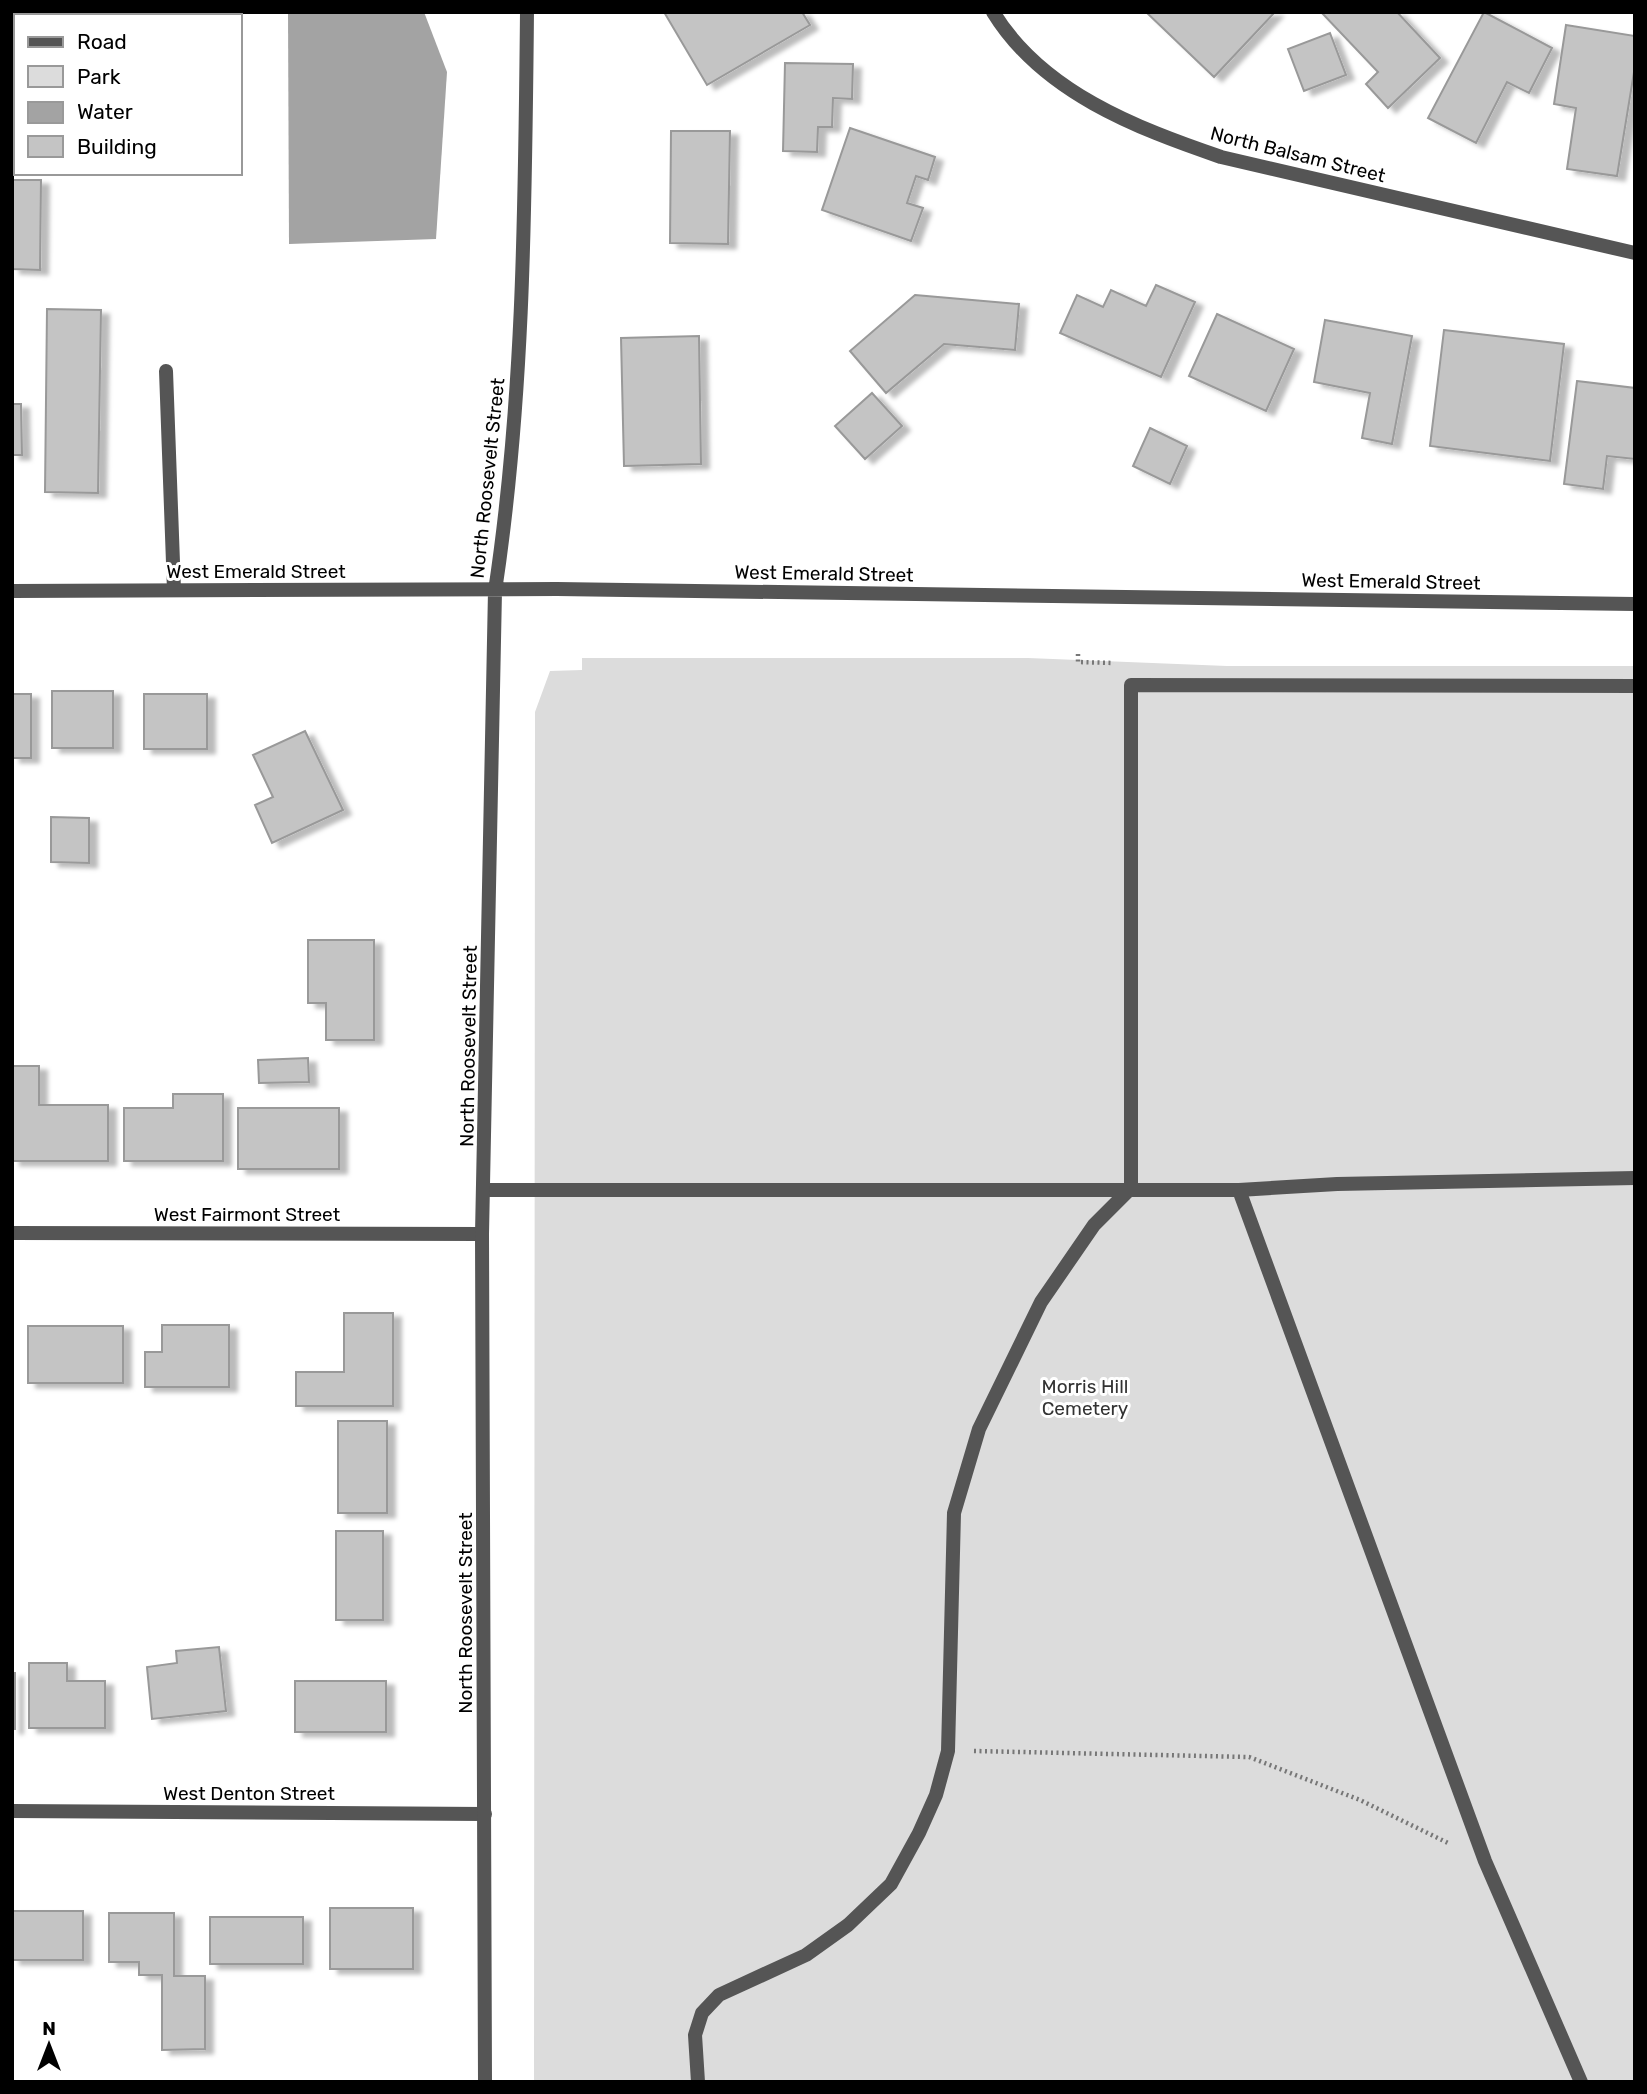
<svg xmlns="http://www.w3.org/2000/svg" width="1647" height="2094" viewBox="0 0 1647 2094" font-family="Rubik,sans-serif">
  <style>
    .green { fill: #dcdcdc }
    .water { fill: #a3a3a3 }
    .building { fill: #c4c4c4; stroke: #999; stroke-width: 2; filter: url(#shadow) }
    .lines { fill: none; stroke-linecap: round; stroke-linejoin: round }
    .path { stroke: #777; stroke-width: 4.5; stroke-dasharray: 2 3.5; stroke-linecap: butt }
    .service { stroke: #555; stroke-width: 14 }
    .minor { stroke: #555; stroke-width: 14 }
    .tertiary { stroke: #555; stroke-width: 14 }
    .labels { text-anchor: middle; stroke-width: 6; stroke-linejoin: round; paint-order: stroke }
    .street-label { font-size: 19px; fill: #000; stroke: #fff }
    .park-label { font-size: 19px; fill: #333; stroke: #fff }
  </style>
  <defs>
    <filter id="shadow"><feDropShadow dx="8" dy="4.5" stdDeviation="2" flood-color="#0004"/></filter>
  </defs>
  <rect width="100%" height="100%" fill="#fff"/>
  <path class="green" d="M582,658h446l199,8h408v1416h-1101l1,-1370 15,-41 32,-1z"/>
  <path class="water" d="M288,12h136l23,60 -11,167 -147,5z"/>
  <path class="building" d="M12,12h19v4h-15v92h-4z
    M664,12h138l8,13 -103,60z
    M1146,12h129l-61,65z
    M1321,12h76l43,46 -52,50 -22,-24 12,-12z
    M1484,12l68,36 -23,45 -22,-11 -31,61 -48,-25z
    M1566,25l69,11v30l-18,110 -50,-7 9,-61 -22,-4z
    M1330,33l16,42 -42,16 -16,-42z
    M785,63l68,1 -1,35 -19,-1 -1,29h-14l-1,25 -34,-1z
    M850,128l85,29 -7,23 -12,-4 -9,27 16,5 -12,33 -89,-31z
    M671,131h59l-2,113 -58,-1z
    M12,180h29l-1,90 -28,-1z
    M1156,285l39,17 -34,75 -101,-44 17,-38 26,12 8,-17 35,16z
    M915,295l104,9 -4,46 -71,-6 -58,49 -36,-42z
    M47,309l54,1 -3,183 -53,-1z
    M1217,314l77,35 -28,62 -77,-35z
    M1325,320l87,16 -20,108 -30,-6 8,-45 -56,-11z
    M1444,330l120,14 -14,117 -120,-15z
    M699,336l2,128 -77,2 -3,-128z
    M1577,381l58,7v71l-28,-3 -4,33 -39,-5z
    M872,393l30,33 -37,33 -30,-33z
    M12,404h9l1,51h-10z
    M1150,428l37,18 -17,38 -37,-18z
    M52,691h61v57h-61z
    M12,694h19v64h-19z
    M144,694h63v55h-63z
    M305,731l38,79 -71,33 -17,-38 18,-8 -20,-42z
    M51,817l38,1v45l-38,-1z
    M308,940h66v100h-48v-37h-18z
    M308,1058l1,24 -50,1 -1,-23z
    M12,1066h27v39h69v56h-96z
    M173,1094h50v67h-99v-53h49z
    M238,1108h101v61h-101z
    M344,1313h49v93h-97v-34h48z
    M162,1325h67v62h-84v-35h17z
    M28,1326h95v57h-95z
    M338,1421h49v92h-49z
    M336,1531h47v89h-47z
    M219,1647l7,64 -74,8 -5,-52 30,-4 -1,-12z
    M29,1663h38v18h38v47h-76z
    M12,1673h3v56h-3z
    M295,1681h91v51h-91z
    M330,1908h83v61h-83z
    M12,1911h71v49h-71z
    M109,1913h65v63h31v73l-43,1v-75h-23v-13h-30z
    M210,1917h93v47h-93z"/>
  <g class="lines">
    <path class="path" d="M1078,654v8l36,1
      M974,1751l275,6 111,43 88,43"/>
    <path class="service" d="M166,371l8,219
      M483,1190h756l98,-6 298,-6
      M1239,1190l246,671 96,221
      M698,2082l-3,-47 7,-22 17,-18 87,-40 42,-30 43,-41 28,-51 17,-38 12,-44 6,-238 25,-84 62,-127 53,-77 37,-37v-503l504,1"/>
    <path class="minor" d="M993,12c49,80 143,116 228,145l414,96
      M12,1233l470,1
      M12,1811l473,3"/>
    <path class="tertiary" d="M12,591l545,-2 1078,15
      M485,2082l-3,-848 13,-643c29,-192 30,-385 32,-579"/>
  </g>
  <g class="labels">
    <g class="street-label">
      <text transform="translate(1298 154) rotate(14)" y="7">North Balsam Street</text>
      <text transform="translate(487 478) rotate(-84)" y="7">North Roosevelt Street</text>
      <text x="256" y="578">West Emerald Street</text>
      <text transform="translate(824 573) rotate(1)" y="7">West Emerald Street</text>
      <text transform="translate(1391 581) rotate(1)" y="7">West Emerald Street</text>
      <text transform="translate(468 1046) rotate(-89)" y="7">North Roosevelt Street</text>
      <text x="247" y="1221">West Fairmont Street</text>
      <text transform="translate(465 1613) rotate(-90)" y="7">North Roosevelt Street</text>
      <text x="249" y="1800">West Denton Street</text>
    </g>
    <g class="park-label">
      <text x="1085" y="1393">Morris Hill<tspan x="1085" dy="22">Cemetery</tspan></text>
    </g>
  </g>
  <rect width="1647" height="2094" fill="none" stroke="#000000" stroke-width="28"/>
  <rect x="14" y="14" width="228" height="161" fill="#ffffff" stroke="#999999" stroke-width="2"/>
  <rect x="28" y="37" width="35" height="10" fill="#555555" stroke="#999999" stroke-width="2"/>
  <text x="77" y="49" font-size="21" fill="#000000">Road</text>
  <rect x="28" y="66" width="35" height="21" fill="#dcdcdc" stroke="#999999" stroke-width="2"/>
  <text x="77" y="84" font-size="21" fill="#000000">Park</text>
  <rect x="28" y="102" width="35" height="21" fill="#a3a3a3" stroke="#999999" stroke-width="2"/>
  <text x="77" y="119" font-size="21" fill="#000000">Water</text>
  <rect x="28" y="136" width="35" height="21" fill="#c4c4c4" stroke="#999999" stroke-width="2"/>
  <text x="77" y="154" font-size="21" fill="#000000">Building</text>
  <g transform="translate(49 2045)" stroke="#ffffff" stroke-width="5" paint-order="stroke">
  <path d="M0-5L12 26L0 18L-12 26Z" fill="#000000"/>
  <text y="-10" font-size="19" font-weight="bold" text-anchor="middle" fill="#000000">N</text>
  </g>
</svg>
